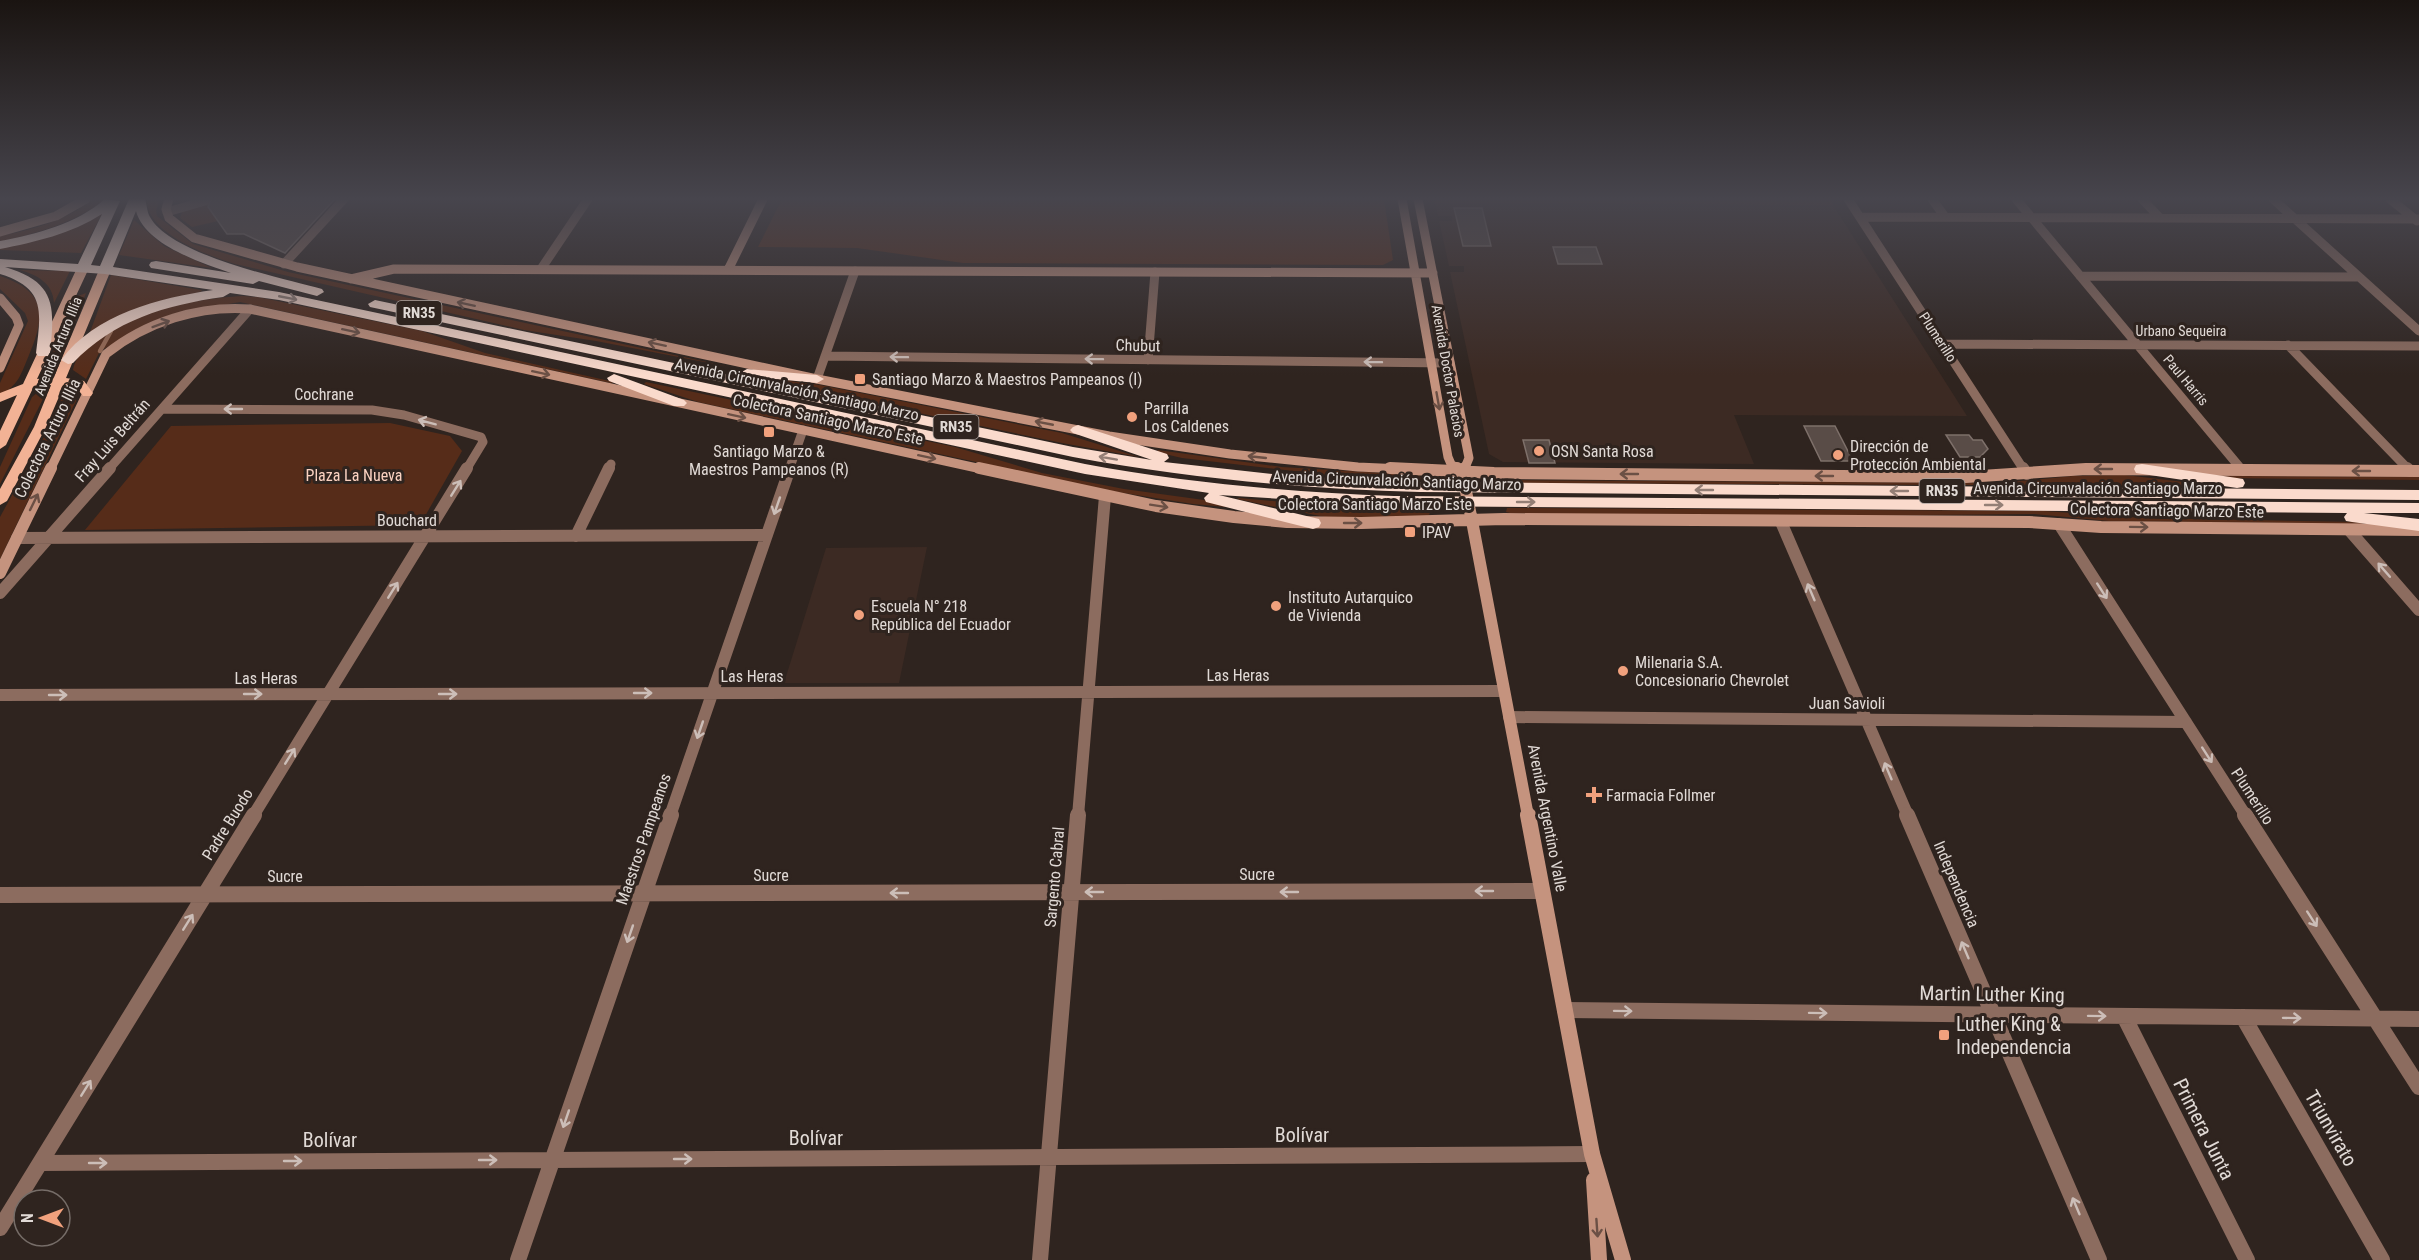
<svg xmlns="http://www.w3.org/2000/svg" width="2419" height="1260" viewBox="0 0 2419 1260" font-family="'Roboto Condensed',sans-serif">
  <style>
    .built { fill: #3c2a23 }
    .green { fill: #562c19 }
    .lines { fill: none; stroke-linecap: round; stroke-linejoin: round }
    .stream { stroke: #9c6d56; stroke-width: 4.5 }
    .building { fill: #594c47; stroke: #7e706a; stroke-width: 1.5 }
    .street-far2 { stroke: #8c6c5f; stroke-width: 9 }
    .street-far1 { stroke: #8c6c5f; stroke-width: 12 }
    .street { stroke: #8c6c5f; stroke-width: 16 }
    .secondary-far2 { stroke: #c5937e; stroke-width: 9 }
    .secondary-far1 { stroke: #c5937e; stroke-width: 12 }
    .secondary { stroke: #c5937e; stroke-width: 16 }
    .primary { fill: #f2b295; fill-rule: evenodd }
    .highway { fill: #fadacc; fill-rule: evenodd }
    .oneway { stroke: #947f76 }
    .oneway2 { stroke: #6b5045 }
    .oneway3 { stroke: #ccbeb8 }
    .poi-dot { fill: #f1a17d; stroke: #2f241f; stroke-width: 2 }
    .labels { text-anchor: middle; stroke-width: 6; stroke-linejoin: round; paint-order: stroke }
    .far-street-label { font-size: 14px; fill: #e1dad6; stroke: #2f241f }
    .shield { fill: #2f241f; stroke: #aca39f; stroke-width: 1.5 }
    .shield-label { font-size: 15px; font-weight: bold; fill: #e1dad6 }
    .street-label { font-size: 16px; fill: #e1dad6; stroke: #2f241f }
    .poi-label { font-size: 16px; fill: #e1dad6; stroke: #2f241f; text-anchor: start }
    .park-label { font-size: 16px; fill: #fbd2c1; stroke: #2f241f }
    .near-street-label { font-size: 20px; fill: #e1dad6; stroke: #2f241f }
    .near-poi-label { font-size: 20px; fill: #e1dad6; stroke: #2f241f; text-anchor: start }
  </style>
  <rect width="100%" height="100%" fill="#2f241f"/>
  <path class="built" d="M1435,203l398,2 134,211 -233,-1 20,49 -251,-2 -14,-8 -39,-182h14v-6h-15l-10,-45h13v-5h-14z
    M927,547l-28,136h-115l42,-135z"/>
  <path class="green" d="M93,199h13c-31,24 -69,34 -106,43v-6c31,-6 68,-16 93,-37z
    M147,199h13l-4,12 1,5 36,28 95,28 442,95 -134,-26 -72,-11 -289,-66c-26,-8 -90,-31 -88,-65z
    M782,199h602l9,61 -10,5 -420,-2 -106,-15 -99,-1z
    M1435,199h395l3,6 -398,-2z
    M206,203l12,18 -26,6 -12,-9 2,-6z
    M103,212l-22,41 -81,-3v-1z
    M134,220l30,26 48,22 -93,-13z
    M20,270l50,1 -16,32c-1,-20 -17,-28 -34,-33z
    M111,275l90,15 1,1 -113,44z
    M0,276c46,15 46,39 29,79 -8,19 -10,30 -29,40v-12l28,-62 -3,-8 -25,-24z
    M86,293l-30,77 -13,4 35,-78z
    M242,296l16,1 164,34 63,22 129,29 -3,1 -371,-81 -45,8 -47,15 -48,26 -14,28 -13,-9c2,-12 9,-17 18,-25 42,-34 99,-46 151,-49z
    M753,376l67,9 242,48 77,24 -77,-14 -311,-65z
    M646,382l309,65 87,26 82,16 80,11 33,8 -44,-4 -82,-13 -413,-89 -54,-18z
    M71,388l5,7v6l-76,158v-42l44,-80 22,-48z
    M38,392l8,1 -46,91v-17l32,-70z
    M390,423l60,13 12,15 -42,74 -335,5 86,-104z
    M1158,450l124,17 136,8 4,4 -5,3 -56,-3 -179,-21 -26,-6z
    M2125,475l93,11 -714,-3 -4,-3 500,3 73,-7z
    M2220,476l199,1v3l-197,-2z
    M1239,498l99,9h85l4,2 3,5 -6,4 -99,-1 -88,-18z
    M1507,508l537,3 99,7 216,4 4,2 -254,-3 -75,-7 -343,3 -181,-4 -4,-1z"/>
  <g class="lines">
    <path class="stream" d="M100,351l11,-20"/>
  </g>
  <path class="building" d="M211,199h124l-50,54 -41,-19h-17l-19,-27z
    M1454,208h28l9,38h-28z
    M1553,247h43l6,17h-44z
    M1804,426h31l18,35h-32z
    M1946,435h23l4,5h9l6,9 -8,8h-20z
    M1523,440h26l6,23h-26z"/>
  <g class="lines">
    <path class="street-far2" d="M1848,199l176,271
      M1932,199l13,18
      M2016,199l226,271
      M2142,199l18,19
      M2273,199l146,132
      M2390,199l27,22
      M167,212l38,-11
      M1860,217l559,2
      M284,264l60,-65
      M541,269l47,-70
      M2080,276l279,1
      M1943,344l476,2
      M2288,345l121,125
      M825,356l625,7
      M1148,360l7,-88
      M817,379l38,-108
      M162,409l210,1 32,5 77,22 2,5 -17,28
      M108,470l142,-161
      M608,470l3,-6
      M789,470l14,-40"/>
    <path class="street-far1" d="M2023,468l4,6
      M2407,468l3,3
      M1781,522l127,294
      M2059,524l187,292
      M2349,530l70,80
      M576,536l33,-68
      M17,538l750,-3
      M0,593l110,-125
      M0,695l1504,-4
      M1509,717l677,5
      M253,816l214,-348
      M670,816l120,-348
      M1078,816l27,-320"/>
    <path class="street" d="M1907,815l192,445
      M2245,815l174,272
      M0,895l1542,-4
      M1565,1010l854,9
      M2124,1016l123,244
      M2243,1017l139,243
      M40,1163l1552,-9
      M0,1228l254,-413
      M518,1260l153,-445
      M1040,1260l38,-445"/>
    <path class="secondary-far2" d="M169,199l-3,10 3,9 25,20 103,29 520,112 292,57 121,18 128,13 66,3
      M1402,199l46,258 3,7 8,6
      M1418,199l51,259 -5,12
      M0,232l56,-16 30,-17
      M728,270l35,-71
      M351,279l43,-10 1039,4
      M0,298l16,19 3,8 -19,43
      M50,470l56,-116c40,-32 93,-49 144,-45l736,161
      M2072,470h164"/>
    <path class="secondary-far1" d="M979,468l177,38 78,11 53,5 74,1 143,-4 525,3 72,5 318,3
      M1390,468l104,5 472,4 120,-8 333,2
      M1457,468l5,4 10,49 56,295
      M1462,472l3,-4
      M0,573l51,-105"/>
    <path class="secondary" d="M1528,815l64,339 31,106
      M1594,1180l5,80"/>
    <path class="primary" d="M83,265l6,3 -52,111 17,-2 45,-107 6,-3 6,3 -45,108 18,3 9,12 -2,3h-8l-7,-9 -12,-2 -18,42 -39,74 -7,4v-16l34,-62 17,-42 -18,3 -27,57 -6,4v-18l17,-36 -17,7v-9l23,-9 54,-116z"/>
    <path class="highway" d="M105,199l15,2 -29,64 9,1 29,-67h16c2,6 2,13 5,18 21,38 131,61 172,72l2,3 -7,4 -58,-15 -6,3 -102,-16 -2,-3 2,-3 5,-1 75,12c-29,-10 -86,-28 -95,-62l-23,56 166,25 806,172c102,19 205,28 309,32l1025,7v10h-55l55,6v12l-67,-9 -6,-1 -2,-4 3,-4 -953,-7 -175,-11 100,24 2,4 -2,4 -6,2 -107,-27 -2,-4 5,-5 -124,-19 -806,-174 -49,-7 -7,4c-57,8 -109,23 -150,66l-5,1 -7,-4c34,-46 98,-62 152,-70l-108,-16 -100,-7c51,15 50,39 45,86l-2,3h-10l-2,-3c5,-41 10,-65 -36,-79v-15l78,5 24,-50c-31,20 -67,28 -102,35v-8c37,-7 76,-17 105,-42z
      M375,300l698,147 79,13 -79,-27 -3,-3 3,-3 5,-2 89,29 2,4 -5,4 125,14 131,6 999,8v10l-999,-8c-117,-3 -232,-14 -347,-35l-703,-150 -2,-3z
      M747,369l70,6 7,4 -7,4 -75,-7 -2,-3z
      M614,374l70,26 3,3 -3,3h-10l-65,-25 -2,-3z
      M2142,464l95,14 6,1 2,4 -2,4 -6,1 -101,-15 -2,-4 2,-4z"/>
  </g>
  <defs><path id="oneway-shaft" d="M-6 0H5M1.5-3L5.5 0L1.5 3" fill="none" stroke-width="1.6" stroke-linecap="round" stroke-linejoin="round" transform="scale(1.5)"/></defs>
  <g class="oneway">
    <use href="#oneway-shaft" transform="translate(288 298) rotate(11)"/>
    <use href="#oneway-shaft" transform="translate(1108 458) rotate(-170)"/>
    <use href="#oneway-shaft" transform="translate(1704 490) rotate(-180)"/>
    <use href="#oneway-shaft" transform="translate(1899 491) rotate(-180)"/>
    <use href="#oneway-shaft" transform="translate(1526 502)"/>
    <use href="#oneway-shaft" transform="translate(1994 505)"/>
  </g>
  <g class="oneway2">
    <use href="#oneway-shaft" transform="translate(466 304) rotate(-168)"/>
    <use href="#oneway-shaft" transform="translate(161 324) rotate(-20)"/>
    <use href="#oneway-shaft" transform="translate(351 331) rotate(12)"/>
    <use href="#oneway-shaft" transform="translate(657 344) rotate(-168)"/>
    <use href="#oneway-shaft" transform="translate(541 373) rotate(12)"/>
    <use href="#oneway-shaft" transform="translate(1438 401) rotate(80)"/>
    <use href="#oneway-shaft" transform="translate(737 416) rotate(12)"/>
    <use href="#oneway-shaft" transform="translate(1044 423) rotate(-169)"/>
    <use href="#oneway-shaft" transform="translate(927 457) rotate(12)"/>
    <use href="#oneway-shaft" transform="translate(1257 457) rotate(-174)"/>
    <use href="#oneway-shaft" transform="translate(2103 469) rotate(-180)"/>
    <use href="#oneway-shaft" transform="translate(2361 471) rotate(-180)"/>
    <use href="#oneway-shaft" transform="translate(1629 474) rotate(-180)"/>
    <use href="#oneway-shaft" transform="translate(1824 476) rotate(-180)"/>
    <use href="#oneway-shaft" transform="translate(34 502) rotate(-64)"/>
    <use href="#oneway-shaft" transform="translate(1159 506) rotate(9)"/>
    <use href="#oneway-shaft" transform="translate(1353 523)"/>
    <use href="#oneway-shaft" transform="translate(2139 527) rotate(1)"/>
    <use href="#oneway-shaft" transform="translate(1597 1228) rotate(86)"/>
  </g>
  <g class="oneway3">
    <use href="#oneway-shaft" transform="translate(899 357) rotate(-179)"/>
    <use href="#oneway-shaft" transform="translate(1094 359) rotate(-179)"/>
    <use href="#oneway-shaft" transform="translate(1373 362) rotate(-179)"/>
    <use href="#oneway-shaft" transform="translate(233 409) rotate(-180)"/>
    <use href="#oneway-shaft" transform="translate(427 422) rotate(-165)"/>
    <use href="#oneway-shaft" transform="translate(456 488) rotate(-58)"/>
    <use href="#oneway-shaft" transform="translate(777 506) rotate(109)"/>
    <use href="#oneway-shaft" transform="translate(2384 570) rotate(-131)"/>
    <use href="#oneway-shaft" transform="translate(393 590) rotate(-58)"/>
    <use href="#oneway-shaft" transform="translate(2102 591) rotate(57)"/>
    <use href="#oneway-shaft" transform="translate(1811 592) rotate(-113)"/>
    <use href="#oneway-shaft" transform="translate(643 693)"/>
    <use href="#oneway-shaft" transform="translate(253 694)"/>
    <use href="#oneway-shaft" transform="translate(448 694)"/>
    <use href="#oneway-shaft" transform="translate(58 695)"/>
    <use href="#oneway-shaft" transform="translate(700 730) rotate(109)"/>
    <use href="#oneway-shaft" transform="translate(2207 755) rotate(57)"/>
    <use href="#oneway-shaft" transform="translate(290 756) rotate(-58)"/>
    <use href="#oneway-shaft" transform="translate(1888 771) rotate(-113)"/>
    <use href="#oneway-shaft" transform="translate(1484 891) rotate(180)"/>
    <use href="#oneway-shaft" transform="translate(1094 892) rotate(180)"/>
    <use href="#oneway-shaft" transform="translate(1289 892) rotate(180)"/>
    <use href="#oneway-shaft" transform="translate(899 893) rotate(180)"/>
    <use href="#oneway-shaft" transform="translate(2312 919) rotate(57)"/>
    <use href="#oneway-shaft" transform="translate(188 922) rotate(-58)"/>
    <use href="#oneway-shaft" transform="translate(630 934) rotate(109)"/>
    <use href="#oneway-shaft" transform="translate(1965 950) rotate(-113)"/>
    <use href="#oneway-shaft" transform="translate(1623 1011) rotate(1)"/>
    <use href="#oneway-shaft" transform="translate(1818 1013) rotate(1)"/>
    <use href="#oneway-shaft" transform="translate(2097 1016) rotate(1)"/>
    <use href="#oneway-shaft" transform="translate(2292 1018) rotate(1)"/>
    <use href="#oneway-shaft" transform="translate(86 1088) rotate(-58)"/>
    <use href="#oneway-shaft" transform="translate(566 1119) rotate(109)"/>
    <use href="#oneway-shaft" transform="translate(683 1159)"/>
    <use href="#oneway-shaft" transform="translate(488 1160)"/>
    <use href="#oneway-shaft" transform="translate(293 1161)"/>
    <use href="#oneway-shaft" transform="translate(98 1163)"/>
    <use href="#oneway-shaft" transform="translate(2076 1206) rotate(-113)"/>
  </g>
  <linearGradient id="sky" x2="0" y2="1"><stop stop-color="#1a1411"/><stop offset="0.53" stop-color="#47454d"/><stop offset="1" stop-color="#47454d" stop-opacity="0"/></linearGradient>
  <rect width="2419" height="375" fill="url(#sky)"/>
  <g class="poi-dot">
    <rect x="854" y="373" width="12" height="12" rx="3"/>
    <circle cx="1132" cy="417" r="6"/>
    <rect x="763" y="426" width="12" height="12" rx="3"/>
    <circle cx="1539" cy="451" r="6"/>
    <circle cx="1838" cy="455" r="6"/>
    <rect x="1404" y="526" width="12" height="12" rx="3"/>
    <circle cx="1276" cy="606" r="6"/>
    <circle cx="859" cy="615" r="6"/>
    <circle cx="1623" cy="671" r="6"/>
    <path d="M1591 786h6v6h6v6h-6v6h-6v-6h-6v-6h6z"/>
    <rect x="1938" y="1029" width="12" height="12" rx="3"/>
  </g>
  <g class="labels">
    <g class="far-street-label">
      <text x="2181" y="336">Urbano Sequeira</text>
      <text transform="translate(1938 337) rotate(57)" y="5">Plumerillo</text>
      <text transform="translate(58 346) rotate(-68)" y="5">Avenida Arturo Illia</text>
      <text transform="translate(1448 371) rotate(80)" y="5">Avenida Doctor Palacios</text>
      <text transform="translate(2186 380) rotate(50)" y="5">Paul Harris</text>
    </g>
    <g class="shield">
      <rect x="396.5" y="301" width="45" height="24" rx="4.5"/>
      <rect x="933.5" y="415" width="45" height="24" rx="4.5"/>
      <rect x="1919.5" y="479" width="45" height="24" rx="4.5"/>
    </g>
    <g class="shield-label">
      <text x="419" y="318">RN35</text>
      <text x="956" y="432">RN35</text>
      <text x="1942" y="496">RN35</text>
    </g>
    <g class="street-label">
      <text transform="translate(1138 345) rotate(1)" y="6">Chubut</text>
      <text transform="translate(797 389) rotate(12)" y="6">Avenida Circunvalación Santiago Marzo</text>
      <text x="324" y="400">Cochrane</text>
      <text transform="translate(828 419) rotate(12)" y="6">Colectora Santiago Marzo Este</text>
      <text transform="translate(47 438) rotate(-64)" y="6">Colectora Arturo Illia</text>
      <text transform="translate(112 440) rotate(-49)" y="6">Fray Luis Beltrán</text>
      <text transform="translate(1397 480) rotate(2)" y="6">Avenida Circunvalación Santiago Marzo</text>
      <text x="2098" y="494">Avenida Circunvalación Santiago Marzo</text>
      <text x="1375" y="510">Colectora Santiago Marzo Este</text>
      <text transform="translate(2167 510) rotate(1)" y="6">Colectora Santiago Marzo Este</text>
      <text x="407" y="526">Bouchard</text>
      <text x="1238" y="681">Las Heras</text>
      <text x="752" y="682">Las Heras</text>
      <text x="266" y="684">Las Heras</text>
      <text x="1847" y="709">Juan Savioli</text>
      <text transform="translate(2253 796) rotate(57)" y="6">Plumerillo</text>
      <text transform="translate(1548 818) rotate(79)" y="6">Avenida Argentino Valle</text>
      <text transform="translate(227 824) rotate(-58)" y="6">Padre Buodo</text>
      <text transform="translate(643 839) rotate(-71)" y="6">Maestros Pampeanos</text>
      <text x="1257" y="880">Sucre</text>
      <text x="771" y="881">Sucre</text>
      <text x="285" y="882">Sucre</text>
      <text transform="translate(1054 877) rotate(-85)" y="6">Sargento Cabral</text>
      <text transform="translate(1957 884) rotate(67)" y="6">Independencia</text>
    </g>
    <g class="poi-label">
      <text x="872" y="385">Santiago Marzo &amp; Maestros Pampeanos (I)</text>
      <text x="1144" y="414">Parrilla<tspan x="1144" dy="18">Los Caldenes</tspan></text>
      <text x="1850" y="452">Dirección de<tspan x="1850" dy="18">Protección Ambiental</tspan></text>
      <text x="769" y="457" text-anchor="middle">Santiago Marzo &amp;<tspan x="769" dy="18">Maestros Pampeanos (R)</tspan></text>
      <text x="1551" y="457">OSN Santa Rosa</text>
      <text x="1422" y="538">IPAV</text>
      <text x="1288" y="603">Instituto Autarquico<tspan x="1288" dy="18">de Vivienda</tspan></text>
      <text x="871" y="612">Escuela N° 218<tspan x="871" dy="18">República del Ecuador</tspan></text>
      <text x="1635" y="668">Milenaria S.A.<tspan x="1635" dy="18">Concesionario Chevrolet</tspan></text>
      <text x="1606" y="801">Farmacia Follmer</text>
    </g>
    <g class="park-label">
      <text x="354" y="481">Plaza La Nueva</text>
    </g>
    <g class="near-street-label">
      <text transform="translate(1992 994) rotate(1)" y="7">Martin Luther King</text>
      <text transform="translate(2331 1128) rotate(60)" y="7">Triunvirato</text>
      <text transform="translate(2204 1129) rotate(63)" y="7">Primera Junta</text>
      <text x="1302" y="1142">Bolívar</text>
      <text x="816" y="1145">Bolívar</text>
      <text x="330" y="1147">Bolívar</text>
    </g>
    <g class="near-poi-label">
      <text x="1956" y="1031">Luther King &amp;<tspan x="1956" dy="23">Independencia</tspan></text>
    </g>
  </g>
  <g transform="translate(42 1218) rotate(270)"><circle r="28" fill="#2f241f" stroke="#766d68" stroke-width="1.5"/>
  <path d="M0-4.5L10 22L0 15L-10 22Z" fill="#f1a17d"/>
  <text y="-9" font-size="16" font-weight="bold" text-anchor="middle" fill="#e1dad6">N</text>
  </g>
</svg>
